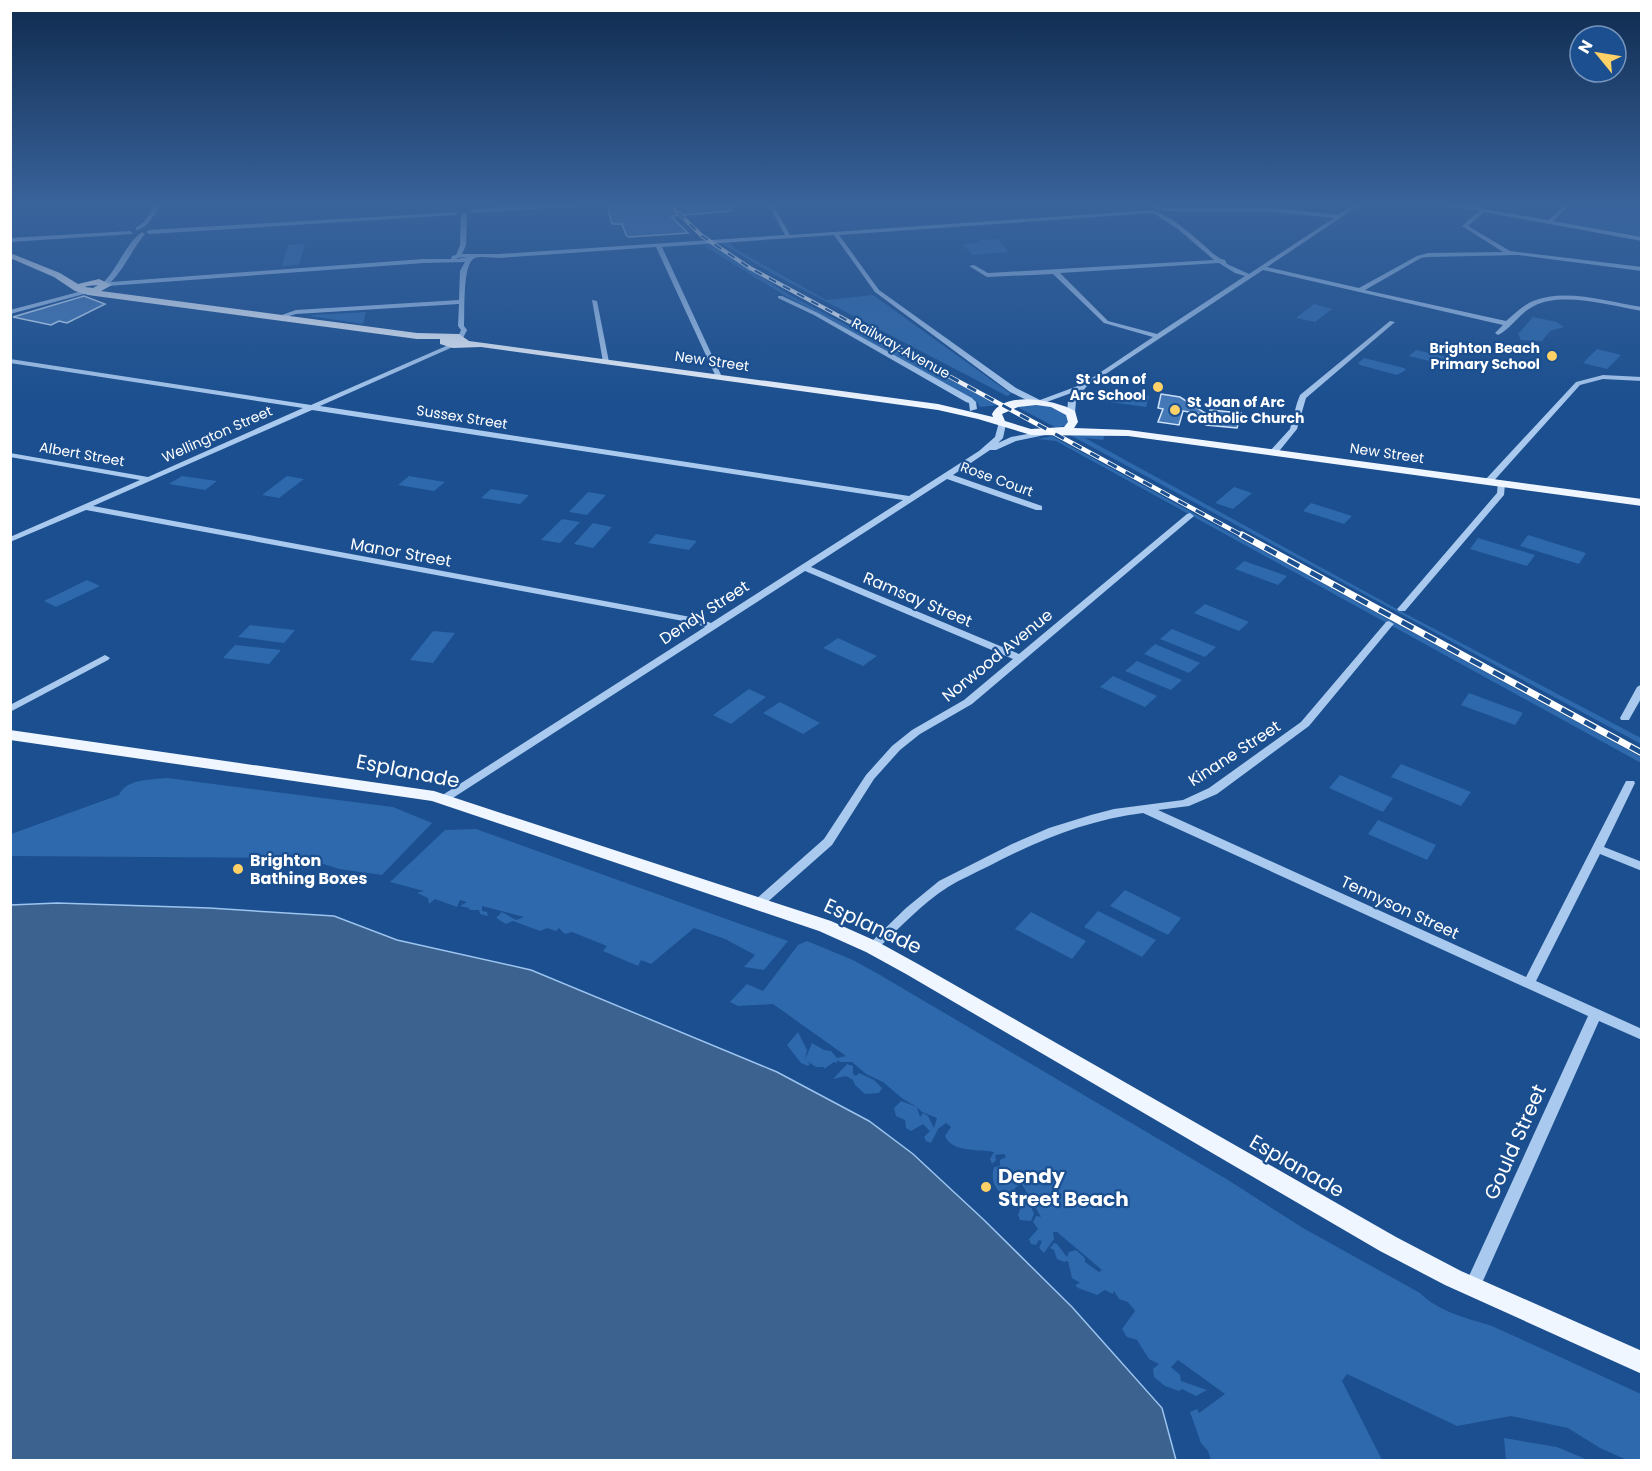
<svg xmlns="http://www.w3.org/2000/svg" width="1652" height="1471" viewBox="0 0 1652 1471" font-family="Poppins,sans-serif">
  <style>
    .green { fill: #2e69ad }
    .water { fill: #3c6290; stroke: #9cc4f0; stroke-width: 1.5 }
    .building { fill: #4478b7; stroke: #cfe3fa; stroke-width: 1.5 }
    .lines { fill: none; stroke-linecap: round; stroke-linejoin: round }
    .minor { fill: #a9c9ee; fill-rule: evenodd }
    .major { fill: #f0f6ff; fill-rule: evenodd }
    .rail-far2-casing { stroke: #fff; stroke-width: 4 }
    .rail-far1-casing { stroke: #fff; stroke-width: 4.5 }
    .rail-casing { stroke: #fff; stroke-width: 7 }
    .rail-far2 { stroke: #1b4f8f; stroke-width: 2; stroke-dasharray: 8; stroke-linecap: butt }
    .rail-far1 { stroke: #1b4f8f; stroke-width: 3; stroke-dasharray: 10; stroke-linecap: butt }
    .rail { stroke: #1b4f8f; stroke-width: 4.5; stroke-dasharray: 13; stroke-linecap: butt }
    .poi-dot { fill: #ffd166; stroke: #1b4f8f; stroke-width: 2 }
    .labels { text-anchor: middle; stroke-width: 4.5; stroke-linejoin: round; paint-order: stroke }
    .far-street-label { font-size: 14px; fill: #fff; stroke: #1b4f8f }
    .far-poi-label { font-size: 14px; font-weight: bold; fill: #fff; stroke: #1b4f8f; text-anchor: end }
    .street-label { font-size: 16px; fill: #fff; stroke: #1b4f8f }
    .poi-label { font-size: 16px; font-weight: bold; fill: #fff; stroke: #1b4f8f; text-anchor: start }
    .near-street-label { font-size: 20px; fill: #fff; stroke: #1b4f8f }
    .near-poi-label { font-size: 20px; font-weight: bold; fill: #fff; stroke: #1b4f8f; text-anchor: start }
  </style>
  <rect width="100%" height="100%" fill="#1b4f8f"/>
  <path class="green" d="M1578,202h63v34l-84,-15z
    M997,239l12,13 -37,3 -9,-11 17,-1 6,6 -7,-9z
    M720,243h11l3,5 92,52 47,-5 138,99 -4,2 -234,-122z
    M305,244l-6,21 -17,1 6,-21z
    M710,244l78,50 210,111 -18,2 -6,-8 -190,-104 -80,-49z
    M1314,304l18,5 -17,13 -19,-4z
    M366,312l-3,12 -52,-8v-1z
    M1533,317l24,5 7,5 -14,4 -8,10 -21,-1 -3,-6z
    M1597,349l24,6 -14,14 -24,-6z
    M1416,350l40,9 -6,7 -41,-10z
    M1364,358l40,10 2,2 -9,5 -37,-10 -2,-2z
    M1107,391l42,5 -3,11 -43,-6z
    M1032,405l16,1 17,6 4,9 -2,4 -10,3 -40,-21z
    M1068,434l37,1 -2,5 -18,-2 323,177 233,123v6z
    M1052,436l589,321v6l-585,-322 -18,-2z
    M182,476l35,5 -12,9 -36,-6z
    M287,476l17,3 -25,19 -17,-3z
    M409,476l36,6 -11,9 -36,-6z
    M1234,487l18,6 -19,16 -18,-6z
    M491,489l38,6 -9,9 -39,-6z
    M588,492l18,3 -19,20 -18,-3z
    M1311,503l41,13 -8,8 -41,-13z
    M562,519l18,3 -20,21 -19,-3z
    M593,523l19,4 -19,21 -19,-4z
    M656,534l41,7 -8,9 -41,-7z
    M1528,535l58,18 -7,11 -59,-18z
    M1478,538l57,17 -8,11 -57,-17z
    M1244,561l43,15 -9,9 -43,-16z
    M87,580l13,6 -44,21 -12,-6z
    M1205,604l44,18 -10,9 -45,-18z
    M250,625l45,5 -11,13 -46,-6z
    M1172,629l44,18 -11,10 -45,-18z
    M433,631l22,2 -22,30 -23,-3z
    M838,638l39,18 -14,10 -40,-18z
    M1155,644l45,19 -11,10 -45,-19z
    M235,645l46,5 -12,14 -46,-6z
    M1137,661l45,19 -11,10 -46,-19z
    M1113,676l44,20 -12,11 -45,-20z
    M749,689l17,8 -35,27 -18,-9z
    M1469,693l54,20 -8,12 -54,-20z
    M780,702l40,21 -17,11 -40,-21z
    M1401,764l70,28 -10,14 -70,-29z
    M1340,775l53,23 -10,14 -54,-24z
    M167,778l226,29 39,16 -50,52 -43,-6 -34,-11 -294,-2v-22l108,-39c8,-17 32,-15 48,-17z
    M1378,820l58,25 -9,15 -59,-26z
    M476,829l312,112 -24,29 -20,-3 11,-12 -30,-16 -31,-11 -43,36 -10,-4 -3,6 -35,-15 4,-5 -35,-14 -7,2 -6,-6 -3,3 -9,-3 -7,3 -27,-10 -7,3 -10,-6 6,-6 14,8 8,-3 -42,-11v5l5,1 1,4 -8,-2 -1,-4h-9l-1,-2 -9,-2 7,-4 -7,-2 -3,7 -22,-8 -6,5 -1,-6 -11,-5 7,-2 -34,-9 55,-52z
    M1125,890l56,28 -13,17 -58,-29z
    M1098,911l58,29 -14,17 -58,-30z
    M1031,912l55,29 -14,18 -57,-30z
    M807,941l46,19 27,15 348,205 75,48 117,65c19,19 47,25 72,33l149,68v66h-14l-27,-12 -32,-20 -57,-12 -54,10 -110,-52 -5,7 40,79h-171l-3,-9 -7,-8 -11,-31 7,-3 2,4 26,-19 -47,-34 -7,7 9,8 1,6 26,9 -11,6 -14,-7 -3,2 -14,-5 -11,-9 -1,-8 6,-5 -10,-5 -12,-19 -10,-3 -5,-8 13,-18 -7,-9 -9,-3 -5,-8 -1,3 -8,-4 -8,5 -19,-7 -3,-3 5,-2 -8,-5 -4,-17 -4,1 -7,-3 -3,-9 -4,-2 4,-5 3,1 10,13 2,-5 7,-2 9,8v4l14,10 3,-2 -45,-38h-4l1,7 -10,14 -5,-5 3,-7 -3,-1 -3,5 -5,-1 -2,-5 9,-10 -5,-7 3,-6 5,1 -22,-38 -1,7 -3,2v4l14,10 5,12 -3,7 -11,-1 -2,-5 4,-10c-18,-7 -34,-17 -28,-38l6,-1v-6l6,-3 -2,-3 -9,1 1,5 -4,4 -2,-5 4,-7c-14,-3 -42,1 -49,-16l6,-9 -5,-4 -8,6 -7,14 -5,-2 -2,-4 6,-6 -7,-7 -12,7 -5,-3 -1,-8 -9,-4 -2,-8 7,-7 16,6 3,10 3,-4 5,3 6,12 3,-10 -15,-6 -5,-5 -14,-8 -20,-17 -17,-8 -14,-12h-12l-3,-2v3l-3,-1 -10,7v-2h-8l-9,-6 3,3 -2,2 -7,-3 -14,-18 11,-13 9,18 -2,10 7,-17 12,7 7,1 6,7 9,-2 -73,-52 -35,2 -8,-4 17,-18 16,7 35,-46z
    M847,1064l6,2v8l3,2 3,-3 15,7 8,8 -3,5 -14,1 -10,-9 -2,-5 -7,-4 -13,3z
    M1504,1438l53,9 31,13h-82z"/>
  <path class="water" d="M57,903l152,5 125,8 63,24 134,30 246,102 92,49 44,33 71,66 88,87 90,101 14,52h-1165v-555z"/>
  <path class="building" d="M663,202l3,6 13,-6h52v9l-60,5 17,17 -59,4 -3,-2 -4,-11h-10l-5,-18z
    M84,296l21,8 -38,19 -8,-2 -8,4 -38,-8z
    M1161,394l19,3 28,18 -25,-4 -4,14 -21,-3 5,-13 -5,-1z
    M1210,410l31,3 -4,15 -31,-3z"/>
  <g class="lines">
    <path class="minor" d="M157,202h5c-7,11 -13,26 -26,28v-2l8,-6z
      M593,202h20l-3,2 -137,9 -3,-2 3,-2z
      M767,202h4l19,33 362,-25c24,8 44,29 63,45l6,4 4,1 2,4 22,10 85,-56 -60,-6 -111,-1 -2,-3h113l64,7 21,-13h5l-97,65 92,21 58,-32 11,-3 75,-1 -41,-26 17,-15 -40,-7 -2,-2h8l103,18 21,-18h5l-21,19 89,16v4l-158,-29 -16,14 42,25 132,16v4l-124,-16 -90,2 -7,1 -56,32 141,31c8,-7 17,-16 27,-20 33,-13 75,1 109,6v4c-30,-5 -80,-20 -108,-5 -15,7 -22,22 -36,29l-3,-2 8,-8 -240,-55 -177,117 -10,14 -1,12 -4,2 -4,-2 1,-12 9,-10 -36,13h-6l-25,-12 -135,-100 -41,-57 -172,12 60,130 -3,2 -3,-2 -60,-130 -157,11c-7,0 -17,-2 -24,0 -13,4 -10,55 -11,68l3,4 -4,8 -2,1 -3,-2 3,-7 -3,-4 1,-22 -163,10 -17,5 -3,-2 20,-7 163,-10 1,-29 5,-9 -41,1 -317,23 -4,-3c15,-15 23,-40 39,-51l3,2c-13,15 -20,34 -34,48l313,-23h27l1,-3 4,-1 4,-10 1,-31 3,-2 3,2 -1,31 -4,9h37l286,-19zM1153,213l25,16 36,31 -226,13 -14,-8 -5,1 18,11 66,-3 51,49 49,14 -70,47 -43,16 -24,-12 -137,-98 -40,-55zM464,257h3l-10,2v-1zM1219,263l16,10 10,3 -88,58 -49,-13 -48,-48z
      M1143,202h6l12,6 -5,1z
      M458,212l-2,3 -307,19 -3,-2 3,-2z
      M130,231l3,2 -1,1 -122,8v-4z
      M86,290l3,2 -1,1 -78,21v-4z
      M778,296h4l36,17 154,85 4,4 1,7 -7,2 -1,-8 -3,-1 -152,-87 -36,-17z
      M592,300l5,1 12,61 -3,2 -3,-2z
      M1390,321l5,1 -89,76 -9,31 -21,26h-6v-4l20,-22 7,-26 3,-8z
      M453,343l2,1v2l-135,60 589,90 70,-45 16,-14 4,-15 7,2 -3,14 -5,5 13,-6 34,-6v4l-29,6 -20,9h-6l-37,25 89,31v4h-6l-89,-31 -136,88 208,87 168,-140 3,-1 4,3 -222,188 -52,30 -20,16 -26,29 -42,66 -69,61h-8l-2,-3 2,-3 69,-61 42,-64 26,-29 20,-16 52,-30 49,-41 -208,-88 -360,232 -4,-1 -2,-3 2,-3 264,-169 -11,-4 -608,-113 -76,32v-5l130,-57 -130,-23v-4l138,24 155,-69 -293,-45v-4l301,46zM312,410l591,90 -192,123 -15,-5 -603,-112z
      M1603,375l39,2v4l-39,-2 -23,6 -89,99h-6v-4l91,-98z
      M1498,482h3l4,2 -1,11 -99,116h-6l-2,-2 2,-2 98,-114z
      M1389,621l5,3 -2,2 -83,100 -92,68 -28,12 -31,4 368,167 99,-194 1,-2h8l1,2 -31,64 38,15v9l-42,-17 -64,127 106,48v11l-43,-19 -121,271 -6,2 -6,-2 -2,-5 124,-271 -445,-203c-55,7 -105,27 -154,53 -14,7 -28,13 -41,21 -26,16 -49,42 -72,63l-4,2 -4,-2 -2,-3 40,-39 33,-27 73,-37 37,-16 42,-13 23,-6 69,-9 26,-12 92,-66 85,-100z
      M105,655l5,3 -2,2 -98,52v-7z
      M1642,684v13l-12,21 -1,2h-8l-1,-2 17,-31z"/>
    <path class="major" d="M10,253l50,20 18,11 21,-5 13,6 -11,6 316,42 42,1 10,7 469,63 55,13 -1,-3c12,-24 64,-14 83,-3l3,11 -4,6 54,2 514,69v7l-514,-70 -97,-1 -53,-16 -40,-9 -457,-63 -28,1 -13,-4v-5h-23l-329,-44 -13,-4 -21,-14 -44,-19zM98,285l-5,3 -8,-1 2,-1zM1036,405l15,2 15,8 2,7 -4,5 -33,2 -26,-8 -3,-7 16,-7z
      M10,730l424,61 397,130 47,21 40,22 478,273 65,34 181,80v23l-197,-89 -65,-34 -474,-277 -40,-22 -47,-21 -387,-130 -422,-61z"/>
    <g class="rail-far2-casing">
      <path id="rail-far2" d="M667,202l35,34 48,32 150,81"/>
    </g>
    <g class="rail-far1-casing">
      <path id="rail-far1" d="M897,348l348,189"/>
    </g>
    <g class="rail-casing">
      <path id="rail" d="M1242,535l400,218"/>
    </g>
    <use href="#rail-far2" class="rail-far2"/>
    <use href="#rail-far1" class="rail-far1"/>
    <use href="#rail" class="rail"/>
  </g>
  <linearGradient id="sky" x2="0" y2="1"><stop stop-color="#0f2b4f"/><stop offset="0.5" stop-color="#39639b"/><stop offset="1" stop-color="#39639b" stop-opacity="0"/></linearGradient>
  <rect width="1652" height="407" fill="url(#sky)"/>
  <g class="poi-dot">
    <circle cx="1552" cy="356" r="6"/>
    <circle cx="1158" cy="387" r="6"/>
    <circle cx="1175" cy="410" r="6"/>
    <circle cx="238" cy="869" r="6"/>
    <circle cx="986" cy="1187" r="6"/>
  </g>
  <g class="labels">
    <g class="far-street-label">
      <text transform="translate(901 348) rotate(29)" y="5">Railway Avenue</text>
      <text transform="translate(712 361) rotate(8)" y="5">New Street</text>
      <text transform="translate(462 417) rotate(9)" y="5">Sussex Street</text>
      <text transform="translate(217 434) rotate(-24)" y="5">Wellington Street</text>
      <text transform="translate(1387 453) rotate(8)" y="5">New Street</text>
      <text transform="translate(82 454) rotate(10)" y="5">Albert Street</text>
      <text transform="translate(997 479) rotate(20)" y="5">Rose Court</text>
    </g>
    <g class="far-poi-label">
      <text x="1540" y="353">Brighton Beach<tspan x="1540" dy="16">Primary School</tspan></text>
      <text x="1146" y="384">St Joan of<tspan x="1146" dy="16">Arc School</tspan></text>
      <text x="1187" y="407" text-anchor="start">St Joan of Arc<tspan x="1187" dy="16">Catholic Church</tspan></text>
    </g>
    <g class="street-label">
      <text transform="translate(401 552) rotate(10)" y="6">Manor Street</text>
      <text transform="translate(918 599) rotate(23)" y="6">Ramsay Street</text>
      <text transform="translate(704 612) rotate(-33)" y="6">Dendy Street</text>
      <text transform="translate(997 655) rotate(-39)" y="6">Norwood Avenue</text>
      <text transform="translate(1234 753) rotate(-33)" y="6">Kinane Street</text>
      <text transform="translate(1400 907) rotate(25)" y="6">Tennyson Street</text>
    </g>
    <g class="poi-label">
      <text x="250" y="866">Brighton<tspan x="250" dy="18">Bathing Boxes</tspan></text>
    </g>
    <g class="near-street-label">
      <text transform="translate(408 771) rotate(11)" y="7">Esplanade</text>
      <text transform="translate(873 926) rotate(25)" y="7">Esplanade</text>
      <text transform="translate(1515 1142) rotate(-66)" y="7">Gould Street</text>
      <text transform="translate(1297 1166) rotate(30)" y="7">Esplanade</text>
    </g>
    <g class="near-poi-label">
      <text x="998" y="1183">Dendy<tspan x="998" dy="23">Street Beach</tspan></text>
    </g>
  </g>
  <rect width="1652" height="1471" fill="none" stroke="#ffffff" stroke-width="24"/>
  <g transform="translate(1598 54) rotate(300)"><circle r="28" fill="#1b4f8f" stroke="#7695bc" stroke-width="1.5"/>
  <path d="M0-4.5L10 22L0 15L-10 22Z" fill="#ffd166"/>
  <text y="-9" font-size="16" font-weight="bold" text-anchor="middle" fill="#ffffff">N</text>
  </g>
</svg>
